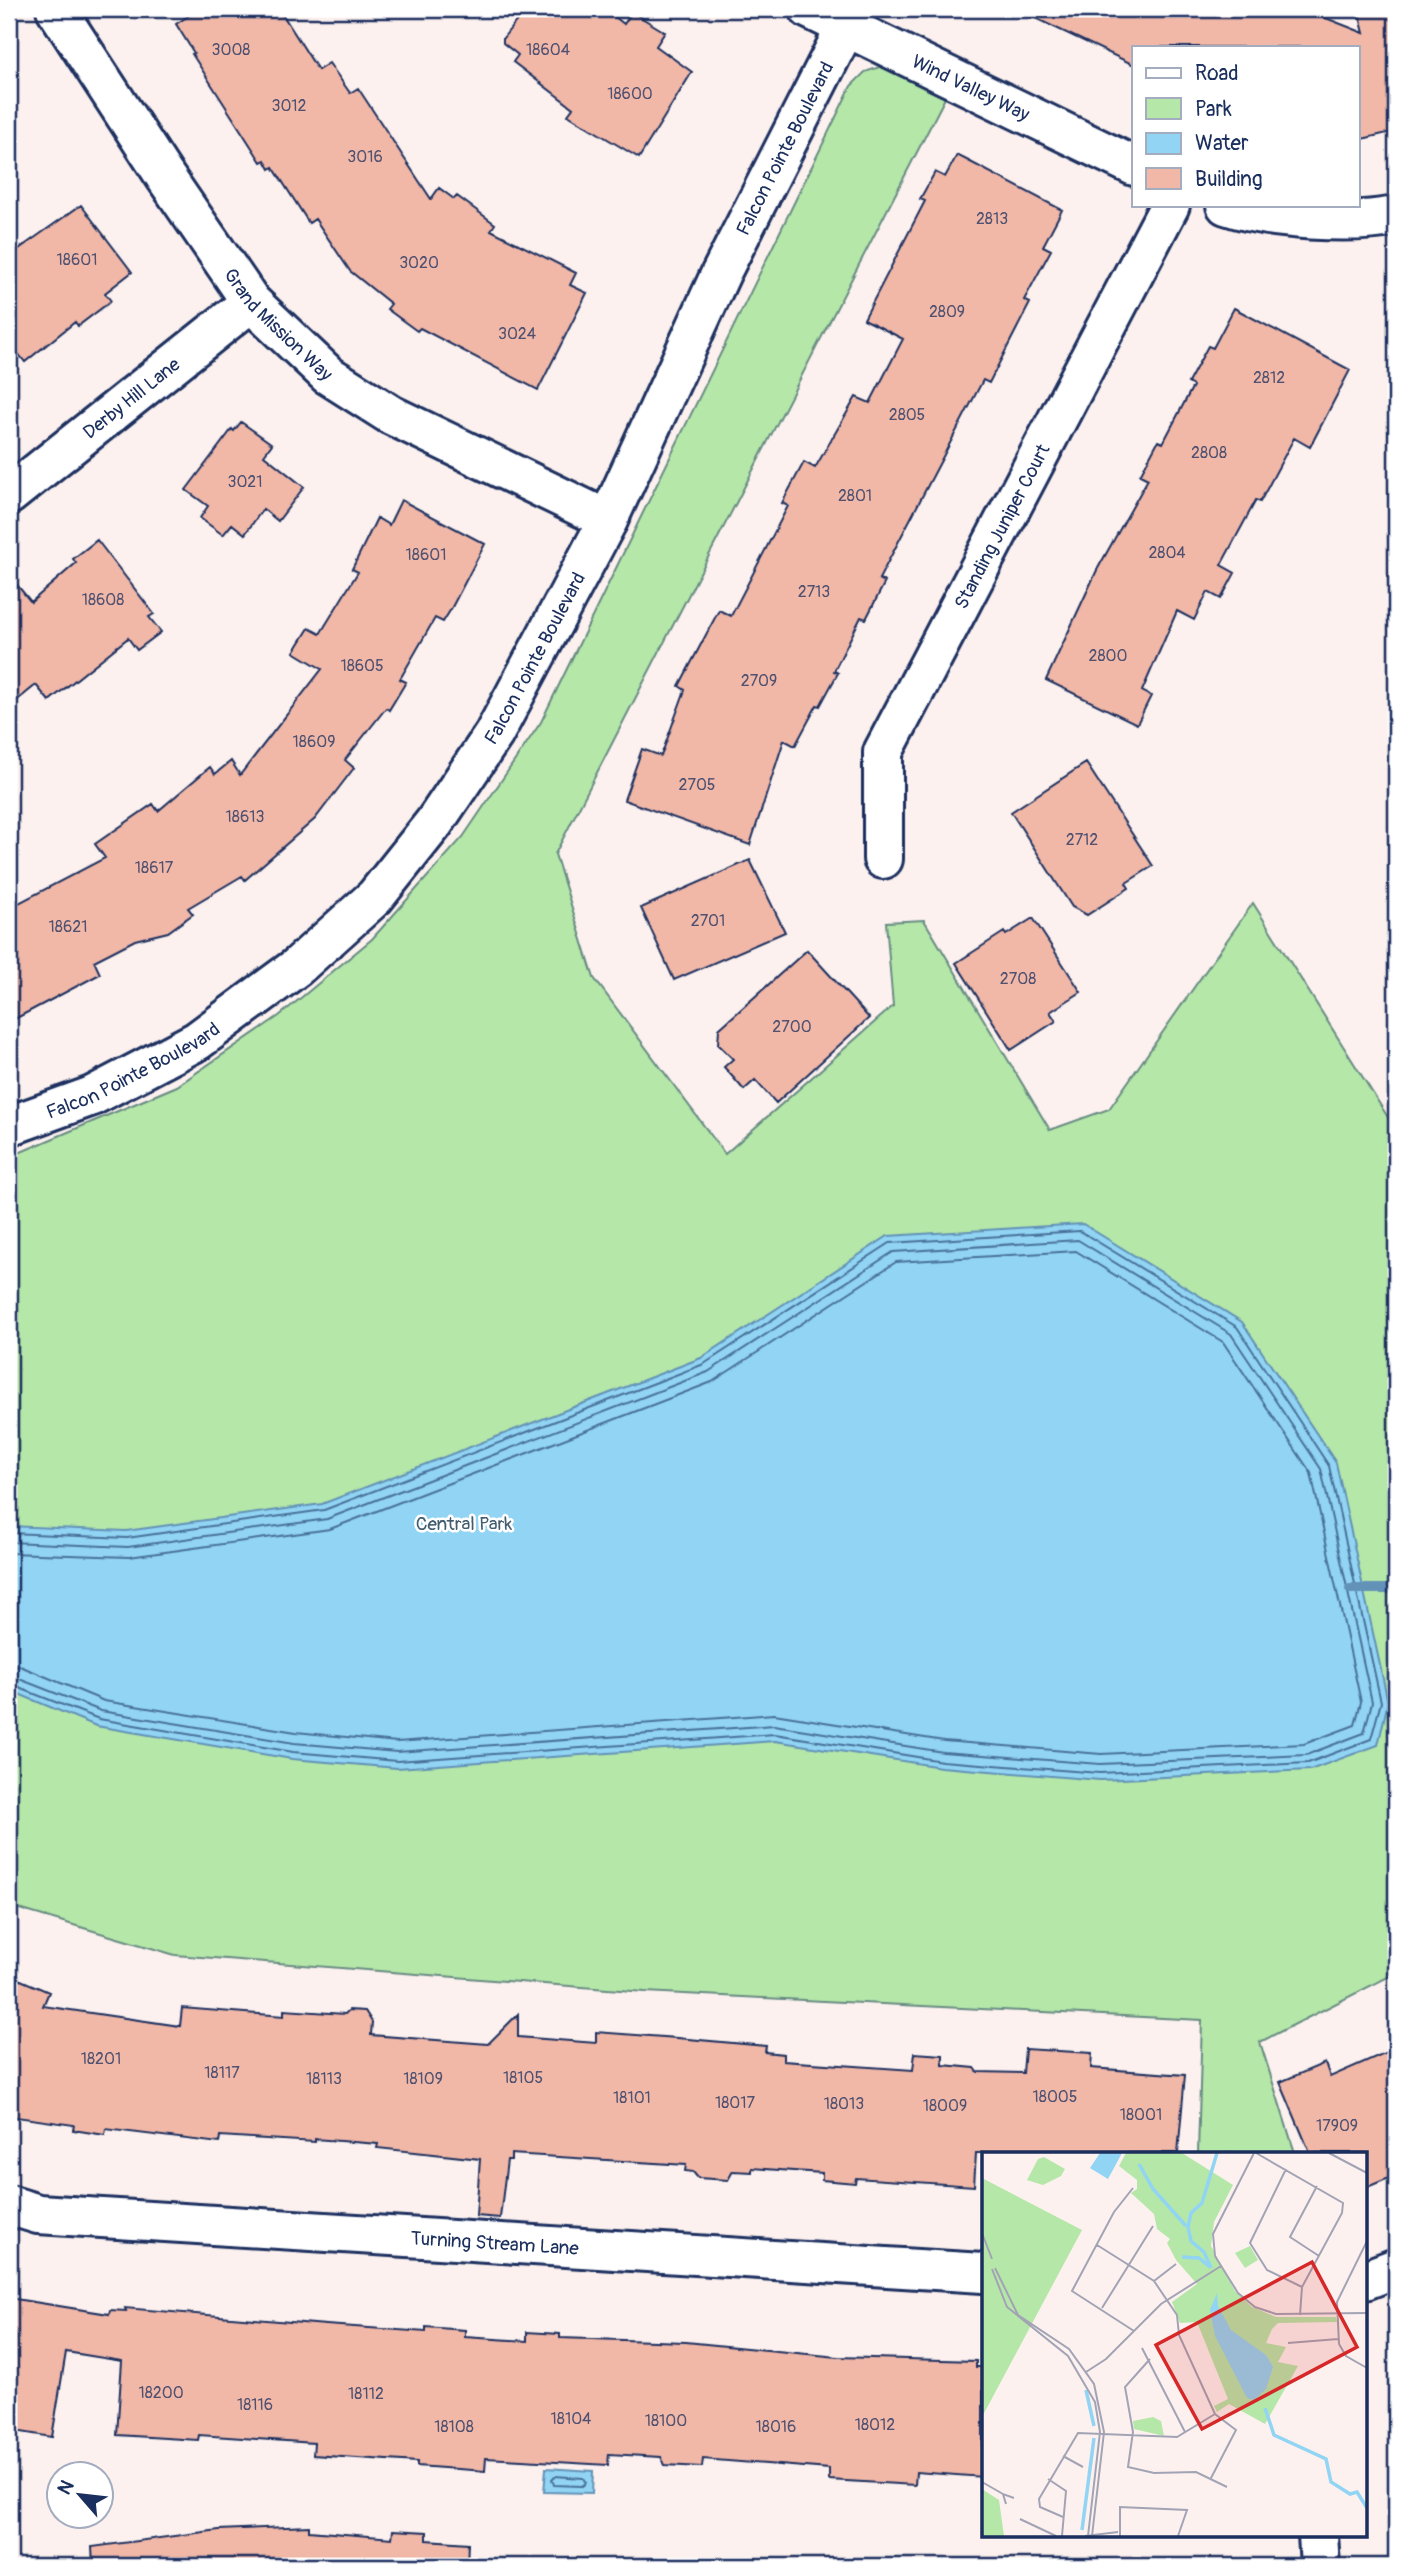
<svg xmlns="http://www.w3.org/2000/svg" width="1405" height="2575" viewBox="0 0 1405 2575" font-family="Pangolin,sans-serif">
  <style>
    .green { fill: #b5e7a8; stroke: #688b83; stroke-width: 2 }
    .water { fill: #91d4f3; stroke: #6292b7; stroke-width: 2 }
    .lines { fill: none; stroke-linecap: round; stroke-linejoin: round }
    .shore { stroke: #4a719a; stroke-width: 2 }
    .stream { stroke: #6292b7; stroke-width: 10 }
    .building { fill: #f1b8a8; stroke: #1b2f5e; stroke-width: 2 }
    .minor-casing { stroke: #1b2f5e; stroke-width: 44 }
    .tertiary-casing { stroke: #1b2f5e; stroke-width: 44 }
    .minor { stroke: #fff; stroke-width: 38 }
    .tertiary { stroke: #fff; stroke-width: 38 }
    .labels { text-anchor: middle; stroke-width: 5; stroke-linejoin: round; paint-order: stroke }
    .number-label { font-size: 16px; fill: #505170 }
    .street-label { font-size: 19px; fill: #1b2f5e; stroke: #fff }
    .park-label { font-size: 19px; fill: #425d70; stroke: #fff }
    .inset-river { fill: none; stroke: #91d4f3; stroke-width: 3.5 }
    .inset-road { fill: none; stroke: #a2a3b4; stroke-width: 2 }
    .view { fill: #d62828; fill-opacity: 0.15; stroke: #d62828; stroke-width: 3.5 }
    .inset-edge { fill: none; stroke: #1b2f5e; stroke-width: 3.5 }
  </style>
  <rect width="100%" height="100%" fill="#fcf1ee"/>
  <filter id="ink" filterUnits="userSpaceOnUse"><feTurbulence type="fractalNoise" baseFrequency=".0143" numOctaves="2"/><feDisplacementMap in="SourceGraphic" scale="14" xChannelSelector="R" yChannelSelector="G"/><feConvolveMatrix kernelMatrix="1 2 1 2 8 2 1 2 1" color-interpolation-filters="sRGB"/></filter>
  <g filter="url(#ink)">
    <path class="green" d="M885,65l62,29 -392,760 39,124 131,176 168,-148 -7,-84 38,-2 126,210 59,-21 144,-206 143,227v843l-136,69 35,111h-97l4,-133 -557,-28 -470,-37 -166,-49v-749l168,-71 102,-70 93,-77 91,-102 78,-115 310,-636 14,-14z"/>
    <path class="water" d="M1083,1224l159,98 94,141 52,239 -10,43 -68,25 -210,10 -159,-13 -166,-26 -378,27 -105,-9 -196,-33 -87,-36v-164l117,5 196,-27 379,-146 187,-122z
      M546,2468l47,3 -1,22 -48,-1z"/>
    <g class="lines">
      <path class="shore" d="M9,1533l118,5 197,-28 380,-146 186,-121 190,-12 157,96 92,139 52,236 -10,37 -63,24 -208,10 -158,-12 -167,-27 -378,27 -104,-9 -194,-33 -90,-35
        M9,1542l119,5 199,-28 381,-147 185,-120 185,-12 153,94 90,135 51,233 -8,31 -58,22 -206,9 -157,-12 -169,-27 -377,27 -103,-9 -193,-32 -92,-36
        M9,1553l120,4 201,-28 382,-147 184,-120 180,-11 147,91 88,131 50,229 -6,23 -51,19 -203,10 -157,-13 -170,-27 -377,28 -101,-10 -192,-31 -84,-35 -11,-1
        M555,2476l28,2 3,5 -4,3 -28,-1 -2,-6z"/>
      <path class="stream" d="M1350,1589h46"/>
    </g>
    <path class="building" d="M199,9h80l39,61 11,-7 21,30 8,-5 73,111 8,-11 15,11 3,-3 38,28 -4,6 85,43 -6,12 17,8 -49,97 -118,-62 -3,3 -30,-22 4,-5 -41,-33 -35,-52 -6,4 -36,-56 -3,2 -5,-9 -4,2 -69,-108 2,-1 -18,-29z
      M526,9h79l19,15 8,-12 33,20 -9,14 36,26 -53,86 -71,-43 5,-7 -60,-46 5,-7 -15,-12v-5z
      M1016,9h287l61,24 -6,-24h38v122l-38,9v-93h-224v18z
      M957,155l105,55 -19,36 8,4 -27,50 6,3 -41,80 -6,-3 -104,199 6,3 -19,37 -5,-2 -27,54 4,2 -18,33 -3,-1 -22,41 -11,-6 -34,105 -126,-45 18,-51 19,7 24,-66 -6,-4 40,-76 12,6 57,-110 -6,-3 22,-41 11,6 41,-71 14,6 33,-64 -39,-20 61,-118 -5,-2 15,-27 10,5z
      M81,205l51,67 -27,21 6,8 -33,25 -3,-4 -50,40 -16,-20v-86z
      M1234,308l116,62 -40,77 -16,-9 -34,64 -4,-2 -35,65 14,8 -14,26 -13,-7 -14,28 -17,-9 -35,80 9,5 -14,28 -91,-44 51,-110 51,-91 -8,-4 18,-34 5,2 30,-57 -5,-3 20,-37 5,2z
      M241,422l31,22 -8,11 40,32 -26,34 -15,-12 -18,25 -13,-10 -9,11 -23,-17 8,-12 -22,-16 46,-61 2,2z
      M401,500l84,44 -34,65 -8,13 -8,-4 -35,61 6,3 -17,28 -3,-2 -41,52 9,8 -39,51 -70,61 -3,-4 -54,32 5,6 -25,18 -33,8 -41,21 6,13 -91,48v-114l96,-50 -10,-14 58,-40 5,7 52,-44 5,7 16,-13 9,14 82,-106 -28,-17 15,-24 11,6 38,-62 -6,-3 25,-51 12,7z
      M97,540l57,74 -5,3 12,15 -24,18 -9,-12 -79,63 -13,-16 -27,22v-132l22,27 45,-39 -3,-4z
      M1086,763l67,103 -27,17 3,5 -42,27 -15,-8 -61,-95z
      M750,860l35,72 -111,48 -33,-72z
      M1033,918l48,74 -31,20 6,9 -45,29 -55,-87 48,-31 2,3z
      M807,950l62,68 -93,85 -21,-23 -11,10 -20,-23 9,-8 -15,-15 1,-15z
      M9,1975l40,17 -6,14 137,20 2,-18 102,8v-6l61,4 4,-4 16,1 7,11 -1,13 117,9 30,-30v23l78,6v-11l81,6 89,8 -1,6 18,2v7l130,9 2,-17 28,2v10l32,3 3,4 45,1 2,-24 67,4 -1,15 94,7 -7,78h-202l-2,33 -118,-8 -1,5 -33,-3v-7l-70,-5v4l-19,-1 -5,9 -30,-2 -5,-6 -8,-1 1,-6 -175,-11v6h-4l-7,58 -24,-2 4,-57 -103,-11 1,-4 -63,-5v3l-95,-6 -1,7 -113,-14 -1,6 -32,-5 1,-5 -65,-9z
      M1396,2048v127l-31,13v-35h-55l-30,-71 45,-19 5,14z
      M9,2298l100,16 1,-4 16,1 -1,-3 201,17 100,7v-5l39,3v7l62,4v-9l33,2v4l126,4 152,15 138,4v6h7v110l-67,-5 -1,13 -86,-5v-11l-126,-10 -1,8 -37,-2 -4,-8 -52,-3 -1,11 -122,-7 -1,13 -68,-5v-4l-104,-7 1,-12 -115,-8 -1,5 -81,-5 5,-74 -56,-9 -14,85 -43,-7z
      M309,2526v5l83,7 1,-8 34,2v8l41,3 -1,23h-374l-1,-19 127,-17z"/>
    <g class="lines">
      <g class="minor-casing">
        <g id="minor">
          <path id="s1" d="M56,9l108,166 87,127 77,73 63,40 217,105"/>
          <path id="s2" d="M809,9l325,157"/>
          <path d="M1226,205c43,15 125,20 170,11"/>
          <path id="s3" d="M9,495l242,-193"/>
          <path id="s4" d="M883,859v-107l287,-547"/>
          <path id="s5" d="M9,2205l29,9 945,59"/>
          <path d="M1365,2280l31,-12"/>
          <path d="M1318,2535l2,31"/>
        </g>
      </g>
      <g class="tertiary-casing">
        <g id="tertiary">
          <path id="s6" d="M9,1126l83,-30 105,-55 100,-74 78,-70 59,-74 60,-89 114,-214 113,-247 134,-264"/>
        </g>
      </g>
      <use href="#minor" class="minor"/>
      <use href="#tertiary" class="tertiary"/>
    </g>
  </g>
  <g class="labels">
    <g class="number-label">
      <text x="231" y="55">3008</text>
      <text x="548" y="55">18604</text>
      <text x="630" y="99">18600</text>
      <text x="289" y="111">3012</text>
      <text x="365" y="162">3016</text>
      <text x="992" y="224">2813</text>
      <text x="77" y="265">18601</text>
      <text x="419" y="268">3020</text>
      <text x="947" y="317">2809</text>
      <text x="517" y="339">3024</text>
      <text x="1269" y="383">2812</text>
      <text x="907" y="420">2805</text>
      <text x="1209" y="458">2808</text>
      <text x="245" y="487">3021</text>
      <text x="855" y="501">2801</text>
      <text x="1167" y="558">2804</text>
      <text x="426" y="560">18601</text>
      <text x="814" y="597">2713</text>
      <text x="103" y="605">18608</text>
      <text x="1108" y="661">2800</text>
      <text x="362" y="671">18605</text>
      <text x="759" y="686">2709</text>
      <text x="314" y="747">18609</text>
      <text x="697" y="790">2705</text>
      <text x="245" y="822">18613</text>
      <text x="1082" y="845">2712</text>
      <text x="154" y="873">18617</text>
      <text x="708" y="926">2701</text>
      <text x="68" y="932">18621</text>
      <text x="1018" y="984">2708</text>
      <text x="792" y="1032">2700</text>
      <text x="101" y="2064">18201</text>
      <text x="222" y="2078">18117</text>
      <text x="523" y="2083">18105</text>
      <text x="324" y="2084">18113</text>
      <text x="423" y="2084">18109</text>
      <text x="1055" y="2102">18005</text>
      <text x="632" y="2103">18101</text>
      <text x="735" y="2108">18017</text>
      <text x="844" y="2109">18013</text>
      <text x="945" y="2111">18009</text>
      <text x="1141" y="2120">18001</text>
      <text x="1337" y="2131">17909</text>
      <text x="161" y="2398">18200</text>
      <text x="366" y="2399">18112</text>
      <text x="255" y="2410">18116</text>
      <text x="571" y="2424">18104</text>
      <text x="666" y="2426">18100</text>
      <text x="875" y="2430">18012</text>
      <text x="454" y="2432">18108</text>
      <text x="776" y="2432">18016</text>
    </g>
    <g class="street-label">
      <text dy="7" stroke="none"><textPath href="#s2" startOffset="180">Wind Valley Way</textPath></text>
      <text dy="7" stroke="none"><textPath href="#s6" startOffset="1292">Falcon Pointe Boulevard</textPath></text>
      <text dy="7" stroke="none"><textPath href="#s1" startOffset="387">Grand Mission Way</textPath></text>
      <text dy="7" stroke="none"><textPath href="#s3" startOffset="156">Derby Hill Lane</textPath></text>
      <text dy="7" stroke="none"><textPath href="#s4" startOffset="362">Standing Juniper Court</textPath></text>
      <text dy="7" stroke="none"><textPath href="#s6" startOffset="724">Falcon Pointe Boulevard</textPath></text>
      <text dy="7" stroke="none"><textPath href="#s6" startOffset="136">Falcon Pointe Boulevard</textPath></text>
      <text dy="7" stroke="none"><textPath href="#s5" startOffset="488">Turning Stream Lane</textPath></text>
    </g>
    <g class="park-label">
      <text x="464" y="1530">Central Park</text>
    </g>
  </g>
  <g transform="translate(982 2152)">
    <rect width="385" height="385" fill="#fcf1ee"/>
    <path d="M144,1h56l51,32 -19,37 -3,24 24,45 17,16 24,10h60l1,5 -59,1 -6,6 -6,14 20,4 -8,15 20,4 -33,58 -36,-20 -12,8 -3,-6 14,-7 -31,-77 -17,1 -8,-21 25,-18 -21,-24 -9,-17 3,-4 -13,-10 -3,-15 -23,-21 6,-4v-9l-18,-14zM62,5l21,12 -4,7 -18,9 -16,-5 11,-21zM0,26l100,52 -100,187zM268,94l8,14 -13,8 -10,-15zM171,265l8,4 3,15 -30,-7 -1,-8zM0,337l17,11 5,36h-22z" fill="#b5e7a8"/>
    <path d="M118,1h22l-14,26 -18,-11zM235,141l1,13 13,24 35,25 7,12 -7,22 -12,11 -7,-2 -32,-62 -5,-26z" fill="#91d4f3"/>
    <path class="inset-river" d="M157,12l14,25 33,37M200,105l17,1 11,9M229,116l-7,-16 -13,-11 -3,-14 3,-14 11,-10 15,-50M104,238l8,36M283,256l9,27 52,24 5,23 19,12 7,-2 10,16M100,378l12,-92"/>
    <path class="inset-road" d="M272,1l-41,81 2,22 23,37 17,14 21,7 91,-1M274,1l87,50 -1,10 -40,74 -2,28M347,1l38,20M304,17l-36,74 17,27 35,17M335,34l-27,51 29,19M151,36l-19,24 -42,79 62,40M0,81l10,26M385,89l-30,61 2,42 7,12 21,12M115,93l57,36 23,34 2,20 36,79 21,16 -25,48M13,116l23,47 51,34 25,35 10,48 -12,104M10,117l15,38 61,49 27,46 5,30 -12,104M172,129l22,-17M120,156l51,-82M306,191l50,-4M160,196l43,84M168,207l-25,28 8,45 -5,35 26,6 42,-1 31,15M104,220l20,-13 55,-55 60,-38M81,304l20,11M66,327l18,12 -4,45M0,330l21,12M24,352l-3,-10 11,4M81,365l-23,-10 -1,-8 39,-66 99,4 38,-23M38,367l36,17M103,384l33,-4M138,384v-29l67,3 -9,26"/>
    <path class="view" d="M330,110l45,85 -155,82 -46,-84z"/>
    <rect width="385" height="385" class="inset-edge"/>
  </g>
  <rect width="1405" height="2575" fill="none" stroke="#fff" stroke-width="35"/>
  <rect x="18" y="18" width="1370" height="2540" fill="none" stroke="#1b2f5e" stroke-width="2.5" filter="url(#ink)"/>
  <rect x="1132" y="46" width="228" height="161" fill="#ffffff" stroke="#a4acbf" stroke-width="2"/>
  <rect x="1146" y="68" width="35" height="10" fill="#ffffff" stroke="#a4acbf" stroke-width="2"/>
  <text x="1195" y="80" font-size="21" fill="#1b2f5e">Road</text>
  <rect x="1146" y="98" width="35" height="21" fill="#b5e7a8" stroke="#a4acbf" stroke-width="2"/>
  <text x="1195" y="116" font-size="21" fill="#1b2f5e">Park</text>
  <rect x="1146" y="133" width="35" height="21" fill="#91d4f3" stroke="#a4acbf" stroke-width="2"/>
  <text x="1195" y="150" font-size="21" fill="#1b2f5e">Water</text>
  <rect x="1146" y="168" width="35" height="21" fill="#f1b8a8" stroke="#a4acbf" stroke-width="2"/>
  <text x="1195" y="186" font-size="21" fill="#1b2f5e">Building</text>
  <g transform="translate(80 2495) rotate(298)"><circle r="33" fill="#ffffff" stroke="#a4acbf" stroke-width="2"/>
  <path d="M0-5L12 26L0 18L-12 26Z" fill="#1b2f5e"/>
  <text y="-10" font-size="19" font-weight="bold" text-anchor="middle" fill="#1b2f5e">N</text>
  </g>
</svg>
